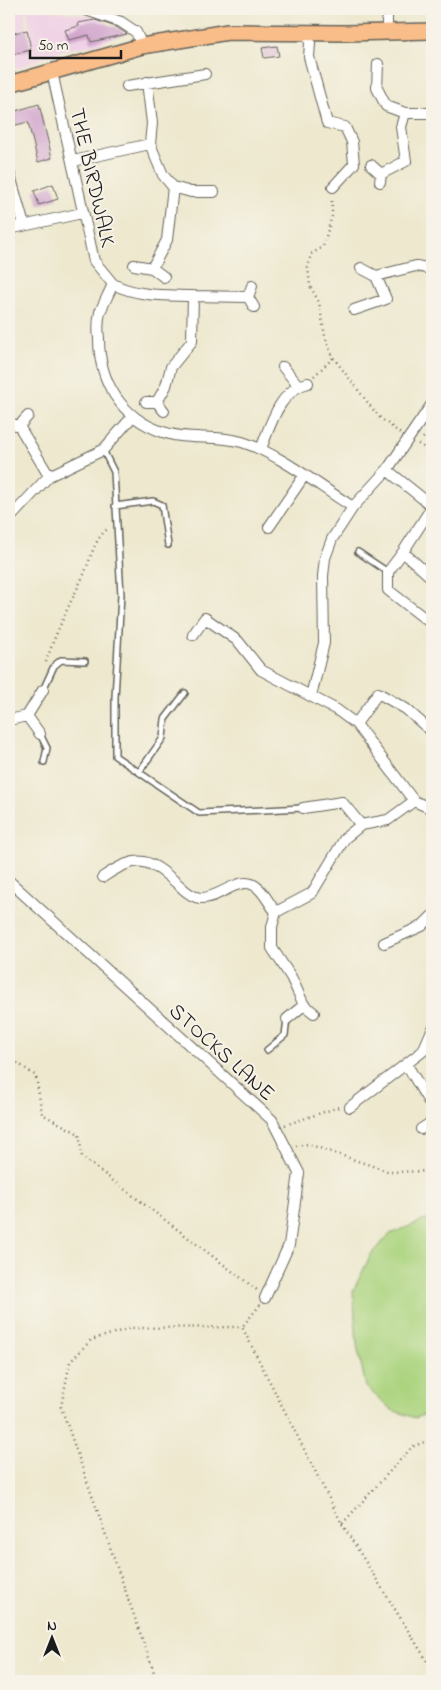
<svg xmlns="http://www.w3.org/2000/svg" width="441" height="1690" viewBox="0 0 441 1690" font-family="'Indie Flower',sans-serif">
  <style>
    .built { fill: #efd0e5 }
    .grass { fill: #acd47f; stroke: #64784e }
    .building { fill: #d1a5cd }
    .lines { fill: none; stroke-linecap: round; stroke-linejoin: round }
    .lane-casing { stroke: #65635a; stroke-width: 8 }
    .street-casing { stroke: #65635a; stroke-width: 12 }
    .primary-casing { stroke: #65635a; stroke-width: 18 }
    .path { stroke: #65635a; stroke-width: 2.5; stroke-dasharray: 1 4; stroke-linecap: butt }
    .lane { stroke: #fff; stroke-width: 5 }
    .street { stroke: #fff; stroke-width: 10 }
    .primary { stroke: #f8bd89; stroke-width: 15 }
    .labels { text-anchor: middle; stroke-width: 4; stroke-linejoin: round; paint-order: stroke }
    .street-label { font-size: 22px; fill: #1c1c1c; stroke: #f7f3e8 }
  </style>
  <rect width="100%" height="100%" fill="#f7f3e8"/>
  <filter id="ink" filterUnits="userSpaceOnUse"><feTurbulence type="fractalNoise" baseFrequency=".02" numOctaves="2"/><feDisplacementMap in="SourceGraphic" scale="10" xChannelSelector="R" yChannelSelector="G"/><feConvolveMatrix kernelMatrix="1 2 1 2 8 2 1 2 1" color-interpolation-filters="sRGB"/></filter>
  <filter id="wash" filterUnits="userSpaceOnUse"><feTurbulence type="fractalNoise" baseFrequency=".0096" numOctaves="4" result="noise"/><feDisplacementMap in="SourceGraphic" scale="20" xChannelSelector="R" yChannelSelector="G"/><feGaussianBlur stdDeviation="1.12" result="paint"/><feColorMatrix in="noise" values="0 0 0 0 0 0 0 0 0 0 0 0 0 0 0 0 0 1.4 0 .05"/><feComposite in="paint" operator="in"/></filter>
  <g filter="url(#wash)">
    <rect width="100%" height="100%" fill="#ede8ce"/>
    <path class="built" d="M9,9h15l8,54 -23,9z
      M27,9l21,1 53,7 16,19 -18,8 -31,5 -29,10 -6,4z"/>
    <path class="grass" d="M432,1217v195l-17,6 -23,-8 -26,-23 -9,-42 -4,-54 18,-37 19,-20z"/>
    <g id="blocks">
      <path class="building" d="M95,20l21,7 11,7 -36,8 -2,-7 -20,5 -4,-10 14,-4 -1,-3z
        M27,30l4,20 -22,5v-21z
        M277,46l2,10 -15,2 -2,-10z
        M39,104l13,54 -14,4 -10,-40 -16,4 -3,-13z
        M53,184l5,15 -19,6 -5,-14z"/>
    </g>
  </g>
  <g filter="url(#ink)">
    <use href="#blocks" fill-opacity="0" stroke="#65635a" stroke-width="1"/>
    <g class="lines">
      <g class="lane-casing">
        <path id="lane" d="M103,450l11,22 7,123 -6,102v59l84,57 104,-5
          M115,506l38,-5 9,4 6,40
          M358,552l30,20
          M43,690l11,-24 7,-6 24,1
          M40,734l7,14 -3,14
          M139,772l24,-34 2,-19 20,-26
          M267,1050l18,-15 2,-16"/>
      </g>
      <g class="street-casing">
        <path id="street" d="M83,9l38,13 15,10 6,14
          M387,9v24
          M307,32l3,11 -1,14 18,66 18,4 7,15 2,22 -21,23
          M378,64l-1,24 9,18 19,7
          M52,72l42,189 19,23
          M147,82l5,41 -2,21
          M127,86l78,-12
          M73,161l77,-17 13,31 10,12 -6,53 -15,28
          M371,165l10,9
          M9,172l15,53
          M380,182l1,-8 25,-13 -5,-34 4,-14h27
          M173,187l18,5h23
          M9,229l73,-16
          M134,265l18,3 12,9
          M361,268l15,8
          M252,286l-4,11 6,10
          M193,296c-28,-1 -54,1 -80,-12 -4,9 -9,19 -13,28 -2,8 -2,18 -1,27 0,42 22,79 64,93 25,9 53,2 79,10 38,12 77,44 111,65
          M354,310l32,-11 -10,-23 40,-10 16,3
          M283,367l15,18
          M146,402h11
          M157,402l9,-16 5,-19 21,-26 1,-45 55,1
          M157,402l7,9
          M9,423l10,3 9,-10
          M19,426l30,50
          M261,449c9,-23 19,-60 47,-66
          M387,470l45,36
          M432,507l-29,45 -15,20v18l44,34
          M9,519l40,-43 54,-26 30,-34
          M269,527l35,-51
          M403,552l29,26
          M193,635l12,-17 33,23 23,29 76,40 19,14 58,77 18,8
          M311,696l13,-53 -1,-67 2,-18 7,-19 21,-32 34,-37 45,-66
          M27,716l13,18
          M9,720l18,-4 16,-26
          M356,724l22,-31 28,16 26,23
          M303,808l39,-6 19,23
          M103,877c37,-25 46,-18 77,9 5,5 12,11 20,12 20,2 42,-28 60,-8 6,6 10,15 16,22
          M9,881l263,239 27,53 -10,72 -24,53
          M384,943l38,-17 10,-10
          M304,1005l10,8
          M287,1019l17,-14 -13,-28 -19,-29v-21l4,-15 36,-19 33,-55 16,-13 27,-5 26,-19
          M407,1065l25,42
          M350,1107l73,-56 9,-21
          M421,1129l11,-7"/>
      </g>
      <g class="primary-casing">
        <path id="primary" d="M9,84l133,-38 86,-14 118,1 86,-2"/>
      </g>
      <path class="path" d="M332,196v20l-9,31 -12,7 -3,14 2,18 9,16 6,34 7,20 46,60 23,18
        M314,376l19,-18
        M423,438l9,-9
        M418,444l14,8
        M46,662c10,-31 25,-60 39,-90 6,-15 10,-35 24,-44
        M9,1057l27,19 6,38 37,20 3,23 175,133
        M285,1125l54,-18
        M296,1146l12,-2 82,28 42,-1
        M260,1305l-18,22 100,197 70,-77 20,-8
        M342,1524l90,145
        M157,1681l-96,-274 9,-45 21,-22 40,-12 111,-1"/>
      <use href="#lane" class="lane"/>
      <use href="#street" class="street"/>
      <use href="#primary" class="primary"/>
    </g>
  </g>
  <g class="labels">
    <g class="street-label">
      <text transform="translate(94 177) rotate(77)" y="8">THE BIRDWALK</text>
      <text transform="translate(223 1051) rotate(42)" y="8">STOCKS LANE</text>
    </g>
  </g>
  <rect width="441" height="1690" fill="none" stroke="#f7f3e8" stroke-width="30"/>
  <g transform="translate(52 1638)" stroke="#f7f3e8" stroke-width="4" paint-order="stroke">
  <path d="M0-4L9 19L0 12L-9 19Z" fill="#1c1c1c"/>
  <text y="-8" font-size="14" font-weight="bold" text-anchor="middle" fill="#1c1c1c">N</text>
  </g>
  <path d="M30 50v8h91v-8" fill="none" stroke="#1c1c1c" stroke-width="2.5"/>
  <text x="38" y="50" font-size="15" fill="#1c1c1c" stroke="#f7f3e8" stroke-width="4" paint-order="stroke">50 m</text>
</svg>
